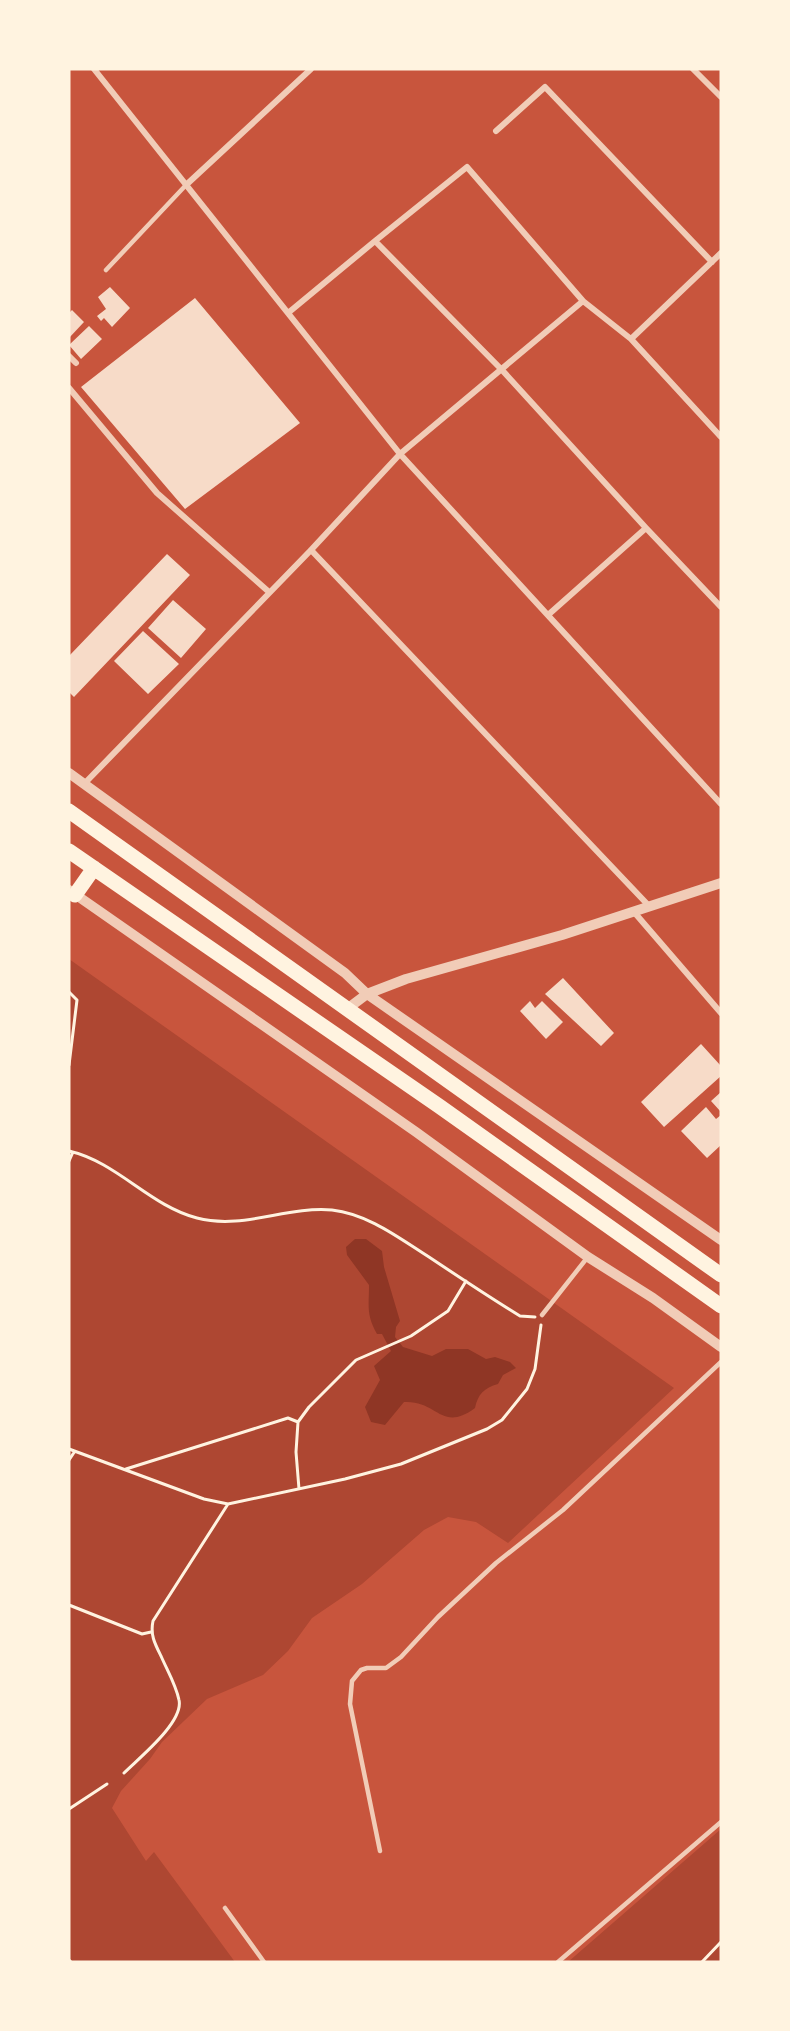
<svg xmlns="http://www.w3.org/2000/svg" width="790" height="2031" viewBox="0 0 790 2031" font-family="'Sofia Sans Condensed',sans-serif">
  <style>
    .green { fill: #ae4732 }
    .water { fill: #8f3625 }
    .building { fill: #f7dbc8 }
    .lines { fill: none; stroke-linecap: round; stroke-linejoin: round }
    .path { stroke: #fff3e0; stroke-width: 3 }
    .service { stroke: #f1ccb7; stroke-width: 4.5 }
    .minor { stroke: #f1ccb7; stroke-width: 6 }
    .tertiary { stroke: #f1ccb7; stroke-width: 10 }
    .trunk { stroke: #fff3e0; stroke-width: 15 }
  </style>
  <rect width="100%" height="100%" fill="#c8553d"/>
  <path class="green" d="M69,959l605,429 -166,155 -32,-21 -28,-5 -24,13 -62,54 -50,34 -24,33 -25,24 -56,24 -45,43 -12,17 -29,32 -9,17 34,53 8,-9 81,110h-166z
    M721,1829v133h-153z"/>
  <path class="water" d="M355,1239h11l16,12 2,16 16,54 -4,6 -1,10 8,10 29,9 14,-7h22l18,10 9,-2 15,5 6,6 -13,7 -5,9c-14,4 -20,10 -23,24 -34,25 -37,-8 -71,-6l-19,23 -14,-3 -6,-15 15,-27 -6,-14 17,-15 -9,-17h-5c-11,-20 -8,-27 -8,-49l-22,-30 -1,-8z"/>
  <path class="building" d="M110,287l20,21 -18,19 -8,-9 -3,3 -4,-5 9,-7 -8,-12z
    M195,298l105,125 -115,86 -104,-122z
    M72,310l12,12 -15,16v-25z
    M89,326l13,13 -21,20 -12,-14z
    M167,554l23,21 -116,122 -5,-5v-36z
    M173,600l33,29 -25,29 -33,-30z
    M143,631l36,33 -31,30 -34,-33z
    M563,978l51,55 -13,13 -56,-52z
    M530,1001l5,7 7,-7 21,21 -17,17 -26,-28z
    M701,1044l20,22v10l-57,51 -23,-25z
    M721,1092v20l-10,-11z
    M706,1107l10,12 5,-4v30l-14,13 -26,-27z"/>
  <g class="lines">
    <path class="path" d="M69,992l8,8 -8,65
      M69,1151c48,11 81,55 128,67 46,12 89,-12 135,-8 36,4 67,28 97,47 30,20 60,40 91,59l15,1
      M69,1161l4,-9
      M69,1449l135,50 24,5 117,-25 56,-15 86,-35 15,-9 25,-31 8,-20 6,-44
      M69,1460l6,-9
      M126,1469l162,-51 10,4
      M299,1489l-3,-37 2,-30 11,-15 47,-47 55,-24 37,-25 18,-30
      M69,1605l73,29 9,-2
      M124,1773c15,-15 60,-51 55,-73 -3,-15 -12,-30 -18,-44 -6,-12 -11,-21 -8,-35l75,-117
      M69,1809l38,-25
      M69,1960l2,2
      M702,1962l19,-20"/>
    <path class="service" d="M106,270l80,-85
      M542,1315l45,-57
      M380,1851l-30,-147 2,-23 9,-11 6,-2h19l15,-11 37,-40 58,-54 67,-53 158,-148
      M225,1908l39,54
      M558,1962l163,-140"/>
    <path class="minor" d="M693,69l28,28
      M496,131l49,-44 167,175
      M186,185l125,-116
      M375,241l92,-74 116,134
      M721,253l-90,86 -48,-38 -183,153 321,350
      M288,313l87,-72 127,129 144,158 75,79
      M631,339l90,98
      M69,356l7,7
      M69,388l88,105 112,99
      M311,550l339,357
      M548,615l98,-87
      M84,784l227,-234 89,-96 -306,-385
      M634,912l87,101"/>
    <path class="tertiary" d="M69,773l276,200 22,21 354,246
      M69,890l347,242 172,125 65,41 68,49
      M347,1009l20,-15 39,-15 156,-44 159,-52"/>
    <path class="trunk" d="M69,811l652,464
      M69,851l370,255 282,200
      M75,895l19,-27"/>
  </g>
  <rect width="790" height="2031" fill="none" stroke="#fff3e0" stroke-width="141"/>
</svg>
